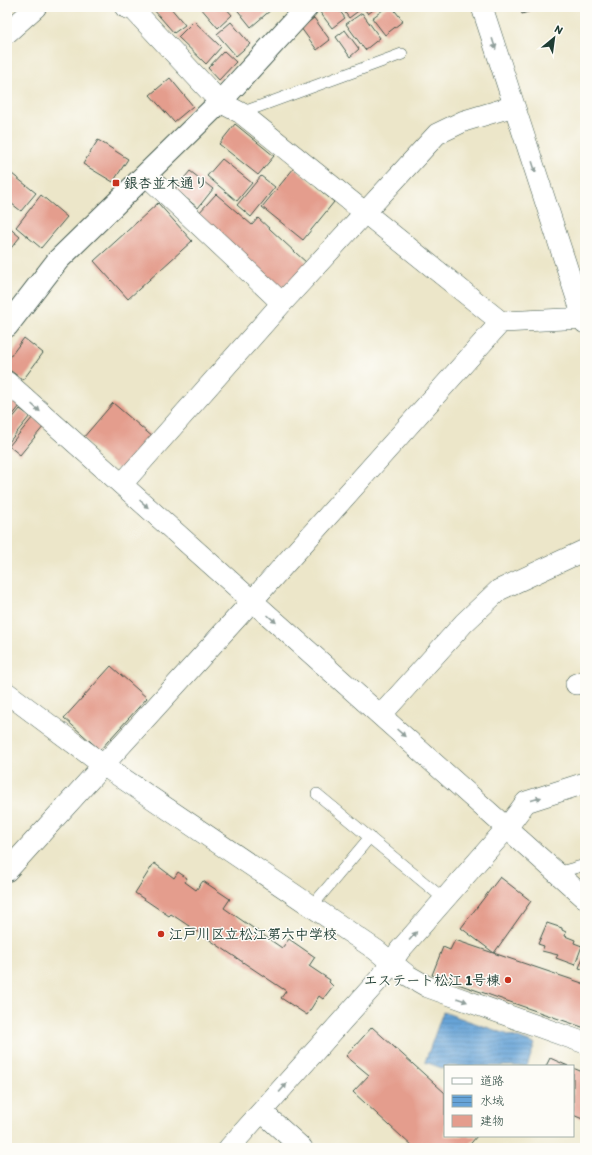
<svg xmlns="http://www.w3.org/2000/svg" width="592" height="1155" viewBox="0 0 592 1155" font-family="Itim,'Klee One',sans-serif">
  <style>
    .water { fill: url(#water-rules); stroke: #437086 }
    .building { fill: #e49d8d }
    .lines { fill: none; stroke-linecap: round; stroke-linejoin: round }
    .lane-casing { stroke: #3e564a; stroke-width: 12 }
    .street-casing { stroke: #3e564a; stroke-width: 22 }
    .secondary-casing { stroke: #3e564a; stroke-width: 24 }
    .lane { stroke: #fff; stroke-width: 11 }
    .street { stroke: #fff; stroke-width: 21 }
    .secondary { stroke: #fff; stroke-width: 22 }
    .oneway { fill: #8f9e9a }
    .poi-dot { fill: #c8321e; stroke: #fdfcf7; stroke-width: 1.5 }
    .labels { text-anchor: middle; stroke-width: 3; stroke-linejoin: round; paint-order: stroke }
    .poi-label { font-size: 14px; font-weight: bold; fill: #1f3d34; stroke: #fdfcf7; text-anchor: start }
  </style>
  <defs>
    <pattern id="water-rules" width="6" height="5" patternUnits="userSpaceOnUse"><rect width="6" height="5" fill="#67a4d8"/><path d="M0 2.5h6" fill="none" stroke="#5487b0"/></pattern>
  </defs>
  <rect width="100%" height="100%" fill="#fdfcf7"/>
  <filter id="ink" filterUnits="userSpaceOnUse"><feTurbulence type="fractalNoise" baseFrequency=".025" numOctaves="2"/><feDisplacementMap in="SourceGraphic" scale="8" xChannelSelector="R" yChannelSelector="G"/><feConvolveMatrix kernelMatrix="1 2 1 2 8 2 1 2 1" color-interpolation-filters="sRGB"/></filter>
  <filter id="wash" filterUnits="userSpaceOnUse"><feTurbulence type="fractalNoise" baseFrequency=".012" numOctaves="4" result="noise"/><feDisplacementMap in="SourceGraphic" scale="16" xChannelSelector="R" yChannelSelector="G"/><feGaussianBlur stdDeviation="0.9" result="paint"/><feColorMatrix in="noise" values="0 0 0 0 0 0 0 0 0 0 0 0 0 0 0 0 0 1.4 0 .05"/><feComposite in="paint" operator="in"/></filter>
  <g filter="url(#wash)">
    <rect width="100%" height="100%" fill="#ece6c9"/>
    <path class="water" d="M443,1012l92,32 -8,22h-82v3l-20,-7z"/>
    <g id="blocks">
      <path class="building" d="M156,7h14l15,18 -11,8 -21,-24z
        M200,7h25l7,8 -14,13z
        M235,7h36l1,2 -21,18z
        M316,7h21l8,11 -13,10z
        M341,7h19l1,2 -12,9z
        M363,7h14l-9,7z
        M387,7h5l11,14 -18,14 -13,-17z
        M520,7h22l-20,7z
        M362,13l18,25 -15,12 -19,-26z
        M314,18l16,22 -13,10 -16,-22z
        M194,21l27,26 -15,17 -28,-27z
        M231,22l19,22 -14,12 -19,-22z
        M345,30l14,19 -9,8 -14,-20z
        M224,51l12,11 -17,18 -11,-12z
        M170,78l23,28 -19,16 -24,-27z
        M235,124l39,32 -16,19 -39,-31z
        M98,140l30,19 -15,23 -30,-18z
        M222,159l30,24 -15,18 -30,-25z
        M294,168l40,34 -31,38 -41,-33z
        M7,170l29,23 -15,18 -14,-11z
        M190,171l23,18 -15,19 -23,-19z
        M261,176l14,11 -24,30 -14,-12z
        M216,194l36,31 6,-7 50,46 -26,28 -84,-78z
        M41,195l26,22 -26,31 -25,-21z
        M158,203l34,38 -64,58 -34,-38z
        M7,226l13,11 -13,16z
        M24,338l19,15 -20,27 -16,-12v-7z
        M8,396l12,10 -13,16v-25z
        M113,403l41,35 -30,36 -41,-36z
        M20,409l10,7 -21,26 -2,-2v-15z
        M33,417l11,9 -24,29 -11,-9z
        M111,666l36,32 -47,52 -36,-32z
        M154,863l20,15 4,-6 9,6 -2,4 11,8 7,-9 27,18 -6,9 58,40 7,-9 26,18 -6,9 21,14 -1,2 4,4 -10,13 -4,-3 -12,19 -26,-17 5,-7 -115,-77 -2,2 -34,-23z
        M500,877l31,24 -37,52 -33,-25z
        M547,923l15,5v2l4,2 -1,4 10,4 -1,3 8,3 -7,19 -19,-7 2,-3 -16,-4 2,-5 -6,-2z
        M455,940l130,44v44l-153,-53 11,-28 7,3z
        M585,952v18l-6,-2z
        M372,1027l73,66v43h32l-10,12h-53l-61,-56 16,-17 -23,-19z
        M550,1058l18,8h-22z
        M573,1068l12,5v47l-12,-5z"/>
    </g>
  </g>
  <g filter="url(#ink)">
    <use href="#blocks" fill-opacity="0" stroke="#3e564a" stroke-width="1"/>
    <g class="lines">
      <g class="lane-casing">
        <path id="lane" d="M241,113l161,-59
          M317,794l127,105
          M557,873l28,-8
          M312,906l58,-69"/>
      </g>
      <g class="street-casing">
        <path id="street" d="M125,7l9,3 86,92 21,11 260,209
          M482,7l103,316
          M7,33l29,-26
          M146,175l136,128
          M7,382l578,516
          M122,484l160,-181 155,-169 27,-13 50,-15
          M576,684l9,-3
          M7,693l96,72 273,185 31,25 21,12 157,56
          M381,715l83,-92 35,-33 86,-40
          M7,871l245,-270 249,-279 84,-4
          M262,1112l40,36
          M229,1148l153,-172 18,-26 106,-121 20,-27 59,-19"/>
      </g>
      <g class="secondary-casing">
        <path id="secondary" d="M7,326l51,-66 162,-158 87,-95"/>
      </g>
      <use href="#lane" class="lane"/>
      <use href="#street" class="street"/>
      <use href="#secondary" class="secondary"/>
    </g>
    <defs><path id="oneway-solid" d="M-6-.8H1V-3.2L6.5 0L1 3.2V.8H-6Z"/></defs>
    <g class="oneway">
      <use href="#oneway-solid" transform="translate(494 44) rotate(72)"/>
      <use href="#oneway-solid" transform="translate(534 167) rotate(72)"/>
      <use href="#oneway-solid" transform="translate(36 408) rotate(42)"/>
      <use href="#oneway-solid" transform="translate(144 504) rotate(42)"/>
      <use href="#oneway-solid" transform="translate(272 619) rotate(41)"/>
      <use href="#oneway-solid" transform="translate(401 733) rotate(42)"/>
      <use href="#oneway-solid" transform="translate(536 799) rotate(-18)"/>
      <use href="#oneway-solid" transform="translate(413 936) rotate(-49)"/>
      <use href="#oneway-solid" transform="translate(462 1000) rotate(20)"/>
      <use href="#oneway-solid" transform="translate(283 1088) rotate(-49)"/>
    </g>
  </g>
  <g class="poi-dot">
    <rect x="112" y="179" width="8" height="8" rx="2"/>
    <circle cx="161" cy="934" r="4"/>
    <circle cx="508" cy="980" r="4"/>
  </g>
  <g class="labels">
    <g class="poi-label">
      <text x="124" y="188">銀杏並木通り</text>
      <text x="169" y="939">江戸川区立松江第六中学校</text>
      <text x="500" y="985" text-anchor="end">エステート松江 1号棟</text>
    </g>
  </g>
  <rect width="592" height="1155" fill="none" stroke="#fdfcf7" stroke-width="24"/>
  <rect x="444" y="1065" width="130" height="72" fill="#fdfcf7" stroke="#a4b0a9"/>
  <rect x="452" y="1078" width="20" height="6" fill="#ffffff" stroke="#a4b0a9"/>
  <text x="480" y="1085" font-size="12" fill="#1f3d34">道路</text>
  <rect x="452" y="1095" width="20" height="12" fill="url(#water-rules)" stroke="#a4b0a9"/>
  <text x="480" y="1105" font-size="12" fill="#1f3d34">水域</text>
  <rect x="452" y="1115" width="20" height="12" fill="#e49d8d" stroke="#a4b0a9"/>
  <text x="480" y="1125" font-size="12" fill="#1f3d34">建物</text>
  <g transform="translate(554 38) rotate(29)" stroke="#fdfcf7" stroke-width="3" paint-order="stroke">
  <path d="M0-3L7 15L0 10L-7 15Z" fill="#1f3d34"/>
  <text y="-6" font-size="11" font-weight="bold" text-anchor="middle" fill="#1f3d34">N</text>
  </g>
</svg>
